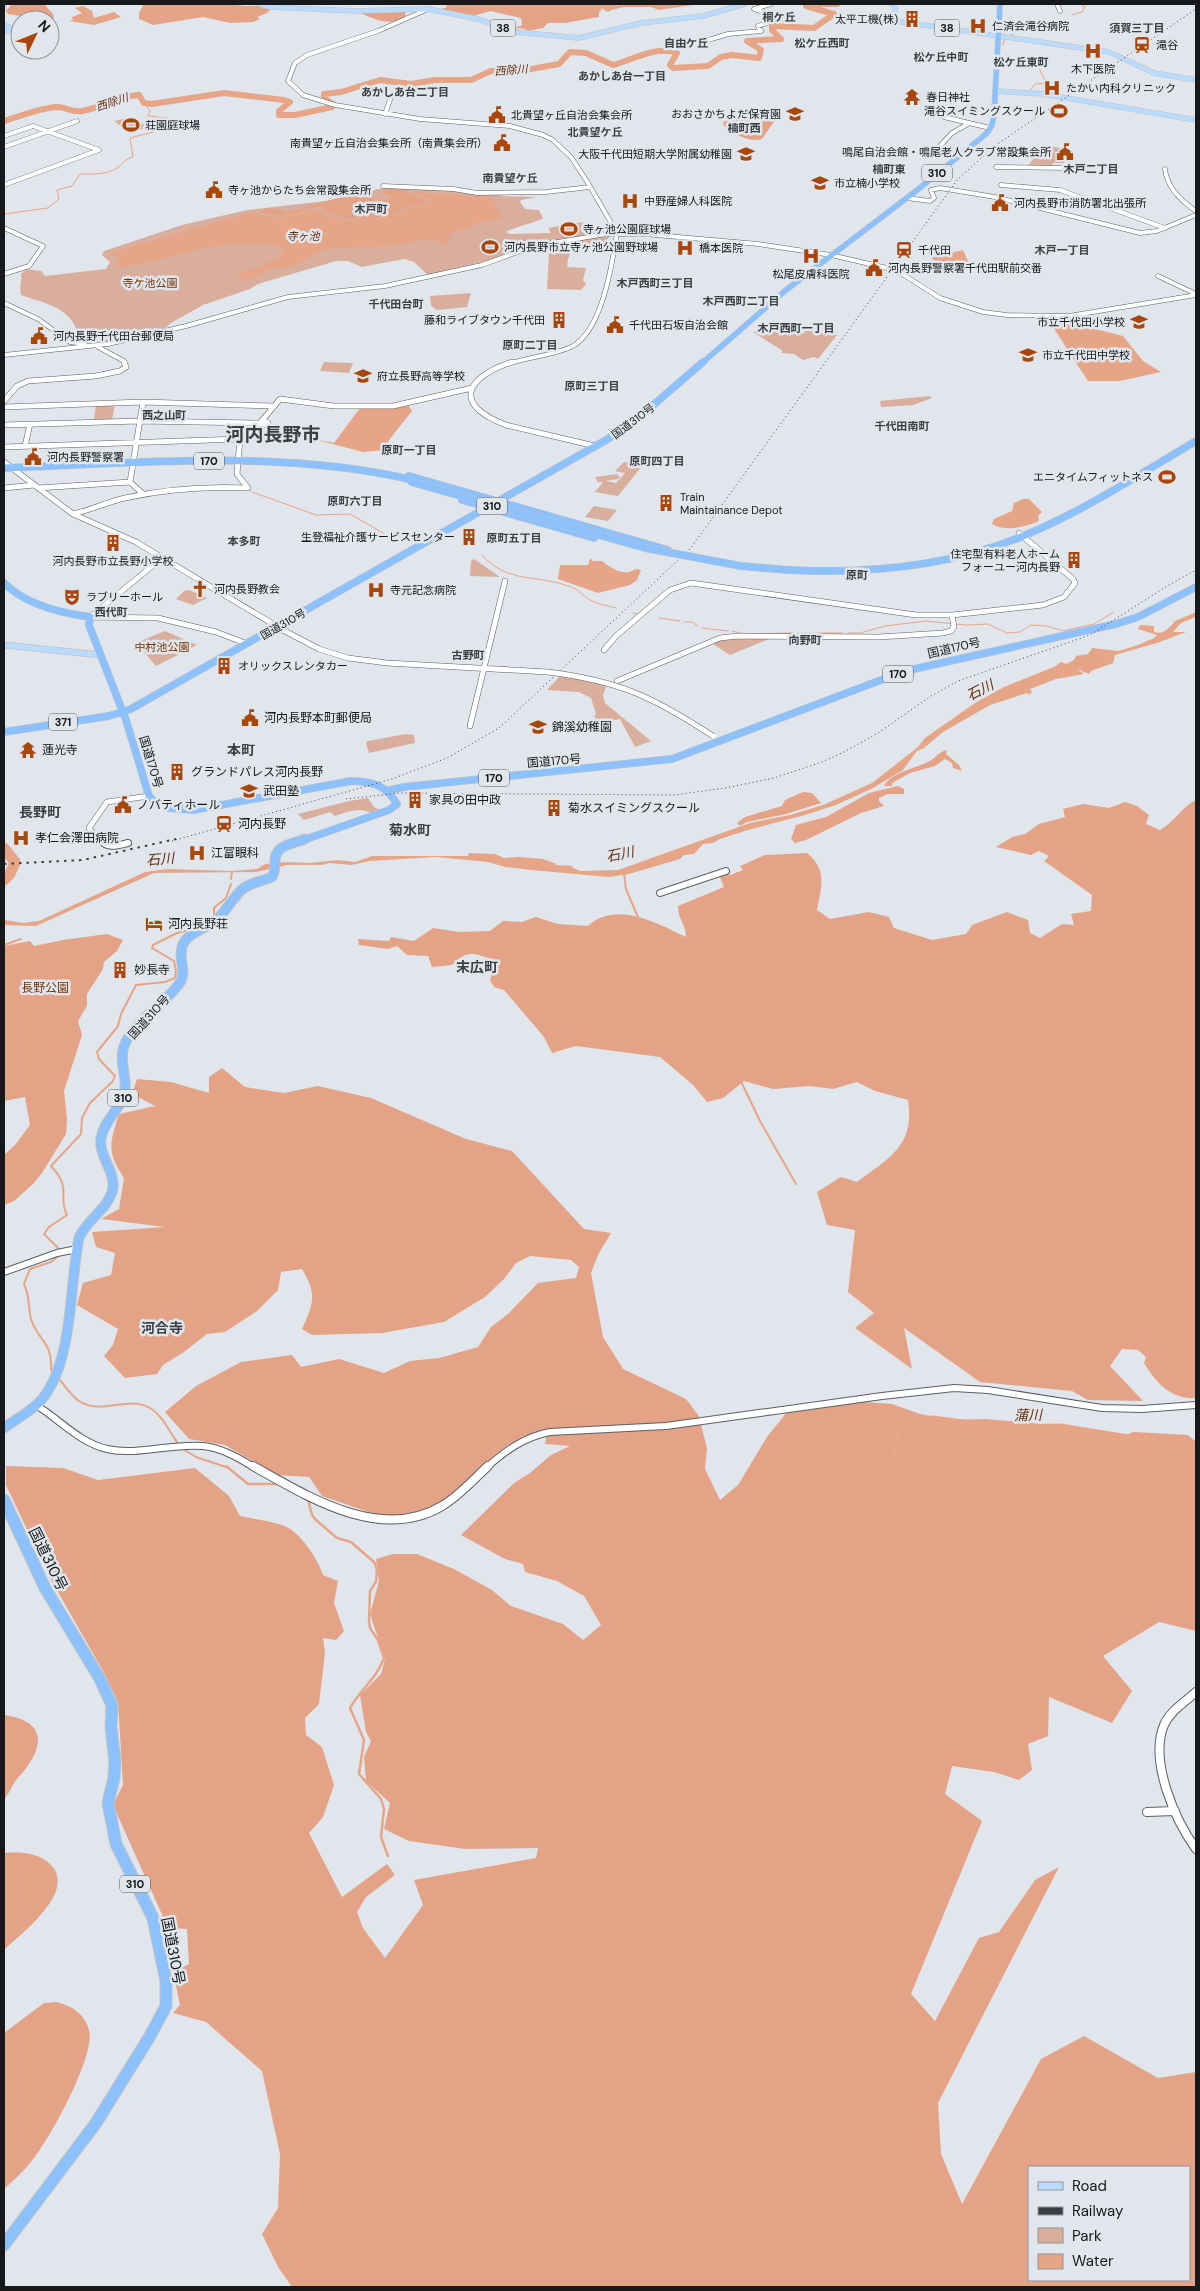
<svg xmlns="http://www.w3.org/2000/svg" width="1200" height="2291" viewBox="0 0 1200 2291" font-family="'DM Sans','Noto Sans JP',sans-serif">
  <style>
    .green { fill: #d9ae9c }
    .forest { fill: #e4a386; fill-rule: evenodd }
    .water { fill: #e6a587 }
    .lines { fill: none; stroke-linecap: round; stroke-linejoin: round }
    .stream-far2 { stroke: #e6a587; stroke-width: 1 }
    .stream-far1 { stroke: #e6a587; stroke-width: 2 }
    .stream { stroke: #e6a587; stroke-width: 2.5 }
    .river-far1 { stroke: #e6a587; stroke-width: 6 }
    .river { stroke: #e6a587; stroke-width: 11 }
    .minor-far3-casing { stroke: #5b5f64; stroke-width: 5 }
    .minor-far2-casing { stroke: #5b5f64; stroke-width: 6 }
    .minor-far1-casing { stroke: #5b5f64; stroke-width: 8 }
    .minor-casing { stroke: #5b5f64; stroke-width: 10 }
    .major-far1-casing { stroke: #c2c3c3; stroke-width: 5.5 }
    .major-casing { stroke: #c2c3c3; stroke-width: 7 }
    .highway-far3-casing { stroke: #c2c3c3; stroke-width: 6 }
    .highway-far2-casing { stroke: #c2c3c3; stroke-width: 8 }
    .highway-far1-casing { stroke: #c2c3c3; stroke-width: 11 }
    .highway-casing { stroke: #c2c3c3; stroke-width: 13 }
    .minor-far3 { stroke: #fff; stroke-width: 4 }
    .minor-far2 { stroke: #fff; stroke-width: 5 }
    .minor-far1 { stroke: #fff; stroke-width: 6 }
    .minor { stroke: #fff; stroke-width: 8 }
    .major-far1 { stroke: #badafe; stroke-width: 4.5 }
    .major { stroke: #badafe; stroke-width: 5.5 }
    .highway-far3 { stroke: #8cc1fd; stroke-width: 5 }
    .highway-far2 { stroke: #8cc1fd; stroke-width: 7 }
    .highway-far1 { stroke: #8cc1fd; stroke-width: 9 }
    .highway { stroke: #8cc1fd; stroke-width: 11 }
    .rail-far1 { stroke: #3c3f41; stroke-width: 1; stroke-dasharray: 1 3; stroke-linecap: butt }
    .rail { stroke: #3c3f41; stroke-width: 2; stroke-dasharray: 2.5 5; stroke-linecap: butt }
    .minor-bridge-casing { stroke: #5b5f64; stroke-width: 6; stroke-linecap: butt }
    .highway-bridge-casing { stroke: #c2c3c3; stroke-width: 8; stroke-linecap: butt }
    .minor-bridge { stroke: #fff; stroke-width: 5 }
    .highway-bridge { stroke: #8cc1fd; stroke-width: 7 }
    .labels { text-anchor: middle; stroke-width: 5; stroke-linejoin: round; paint-order: stroke }
    .far-neighbourhood-label { font-size: 11px; font-weight: bold; fill: #3b3f44; stroke: #e0e6ec }
    .far-poi-label { font-size: 11px; fill: #16181a; stroke: #e0e6ec; text-anchor: start }
    .shield { fill: #e0e6ec; stroke: #535659; stroke-width: 1 }
    .shield-label { font-size: 11px; font-weight: bold; fill: #16181a }
    .far-water-label { font-size: 11px; font-style: italic; fill: #672c0d; stroke: #e0e6ec }
    .far-park-label { font-size: 11px; fill: #7c3000; stroke: #e0e6ec }
    .far-street-label { font-size: 11px; fill: #16181a; stroke: #e0e6ec }
    .street-label { font-size: 12px; fill: #16181a; stroke: #e0e6ec }
    .poi-label { font-size: 12px; fill: #16181a; stroke: #e0e6ec; text-anchor: start }
    .park-label { font-size: 12px; fill: #7c3000; stroke: #e0e6ec }
    .water-label { font-size: 14px; font-style: italic; fill: #672c0d; stroke: #e0e6ec }
    .neighbourhood-label { font-size: 14px; font-weight: bold; fill: #3b3f44; stroke: #e0e6ec }
    .near-street-label { font-size: 15px; fill: #16181a; stroke: #e0e6ec }
    .far-town-label { font-size: 19px; font-weight: bold; fill: #3b3f44; stroke: #e0e6ec }
  </style>
  <rect width="100%" height="100%" fill="#e0e6ec"/>
  <path class="green" d="M133,117l15,11 -19,4 -15,-11z
    M1049,145l16,5 -6,2 6,2 -3,2 2,7h-11l-1,4 -24,-1 10,-13h-2z
    M383,188l117,5 1,3 35,1 -15,3 -1,2 5,7 14,1 4,8c-10,6 -24,7 -37,14l4,2 41,-1 -3,-5 35,-6 8,8 21,1 -79,13 -47,17 -58,14 -14,-13 -10,-3 -42,8 -14,-6h-12l-78,23 -8,5 -47,16 -32,18 -11,9 -59,12 6,-6 -6,-6 -11,1 -2,-4 -11,2c-8,-25 -35,-28 -56,-36 -2,-6 1,-14 0,-21l5,-5 15,2 4,5 61,-7 4,-7 -8,-7 2,-4 78,-26 65,-15 78,-9z
    M611,234c-8,16 -21,11 -37,10l-6,15 -1,8 19,1 -3,12 3,4 -5,6 -34,-1 2,-36 3,-10z
    M471,293l-4,14 -31,3 -5,-5 -1,-9z
    M804,330l33,5 -19,24 -4,-2 -11,3 -9,-6 -13,-1 2,-2 -30,-19c17,-4 33,4 52,1z
    M324,362l29,1 -4,10 -29,-2z
    M929,396l3,2 -19,7 -32,2 -1,-6z
    M96,404h19l-3,16h-18z
    M624,462l18,4 -24,30 -23,-4 8,-10h-5l-3,-5 22,-3 3,3 -2,2 -12,2 10,2 9,-10 -10,-2z
    M594,506l23,4 -9,11 -23,-4z
    M474,559l26,18 -30,-1 1,-15z
    M189,590l18,8 -14,7 -17,-6 8,-8z
    M165,631l32,14 -41,21 -20,-23z
    M740,638l29,1 -39,16 -17,-11 5,-3z
    M560,676l43,8 3,3 -3,8 2,8 46,38 -16,6 -15,-28 -19,4 -7,-6 2,-3 -5,-16 -12,-6 -32,-2z
    M406,734l8,1 1,8 -46,10 -3,-10 2,-2z
    M368,798l6,9 6,3 -8,4c-11,-8 -25,-2 -37,2l-5,-4 -26,8 -6,-6 51,-13z"/>
  <path class="forest" d="M12,4h32l9,10 1,4 -14,1 -32,-5 -2,-3z
    M144,4h78l25,2 29,-1 -9,8 -10,4 3,2 -7,3 -23,1 -27,-6 -50,8 -14,-6v-6z
    M445,4h169l-14,5 2,1 -3,2v5l-34,6h-17l-5,5 -20,4 -3,-1 7,-2 -13,-1 8,-3 -1,-7 -31,-7 -20,6 -29,-8 6,-2z
    M404,9l2,6c-15,14 -34,3 -50,-4z
    M763,113h17l-18,26c-11,4 -30,-5 -38,-13l-1,-4 14,-5z
    M389,187l12,2 28,13c-7,5 -15,3 -23,6 -5,1 -9,4 -14,6 -15,5 -64,10 -70,-8 -27,6 -32,14 -62,6 7,-6 20,-3 28,-1l-6,1 4,1 28,-9 49,-11c12,8 16,11 30,4l-10,-5z
    M947,750l-1,4 13,11 3,6 -9,-3 -1,-5 -7,-4 -10,7 -25,7 -18,10v3h-8c6,-13 32,-18 44,-24 8,-4 10,-10 19,-12z
    M898,786l6,3v5h-16l-9,4v3l5,5 -23,7 -55,27 -11,3 -4,-4 5,-14 30,-8 43,-24z
    M803,792l9,1 9,10 -35,11 -39,8 -7,4 -3,-3 8,-6 37,-11 3,-6z
    M1196,800v598c-24,2 -40,-15 -52,-35l2,-6 -8,-7 -16,-1 -12,17 33,35 -55,-1 -16,-9 -92,-9 -76,-54 8,41 -57,-41 19,-15 -26,-21 7,-62 -28,-5 -10,-33 24,-15 16,5c33,-25 58,-36 51,-82l-33,-9 -18,-9 -24,7 -23,-3 -37,3 -29,-8 -21,17 -16,4 -14,-17 -33,-28 -84,-11 -24,7 -8,-16 -40,-47 -10,-3 -4,-7 3,-9 -2,-12c-18,-6 -24,-9 -39,6l-20,2 -4,-11 -21,-1 -10,-9 -9,3 -29,-4 -1,-6 31,2 2,-4 23,4 19,-13 26,4 31,-1 13,-10 19,1 14,-5 22,7 30,2c28,-26 69,-3 98,11 0,-13 -8,-17 -8,-31l46,-19 -4,-10 5,-4 5,2 13,-5 -3,-4 25,-11 42,-2c21,17 14,34 10,57l13,9 39,-7 20,5 5,11 38,12 34,-6 6,-9 35,-13 21,8 2,13 10,5 22,-14 12,1 -3,-11 20,-3 1,-16 -48,-34 5,-5 -10,-5 -8,4 -35,-8 16,-10 13,-3 14,-10 26,-7 -2,-8 20,-5 26,4 16,-6 12,4 12,9 -3,9 14,6c15,-8 20,-22 36,-30z
    M107,934l16,6 -6,11 -13,11 -1,7 -16,25v12l-9,15 4,14 -18,56 3,29 -1,14 -24,39 -9,11 -19,17 -10,4v-50l11,-10 15,-20 -5,-28 -21,4v-155l26,-5 4,5 29,-6z
    M222,1068l23,19 39,6 34,-7 53,12 95,41 46,12 72,78 27,4 -12,20 -8,20 12,64 20,32 63,30 13,17 8,33 -2,20 15,31 18,-15 29,-48 24,-30 59,-6 42,3 28,10 30,6 35,-1 47,4 80,10 11,5 10,-6 55,3 8,7v189l-37,-9 -56,34 29,35 -20,32 -63,-26 -1,39 -20,8 4,26 -13,10 -25,-8 -42,-6 -7,28 37,27 -71,173 24,27 44,-83 20,-6 36,-52 24,-13 -121,236 3,51 21,50 79,-145 43,-23 74,42 38,-6v215h-904l-14,-20 -16,-33 16,-26 2,-54 -18,-83 -56,-49 -33,-9 7,-8 -7,-33 16,-8 -2,-35 -19,-1 -55,-123 10,-20 -5,-83 -15,-31 -53,-93 -44,-93v-19l57,2 35,12 97,-12 34,28 11,20c14,3 29,5 42,9 17,5 36,34 41,50l15,6 -4,22 10,28 -8,9 -13,-2 2,15 -6,51 -14,14 1,17 16,12 12,38 -11,32 -14,16 33,64 45,-33 8,11 -29,22 -9,15 6,16 22,30 38,-53 -9,-25 122,-22 2,-10 -73,1 -56,-8 -25,-12 6,-26 -24,-22 -2,-24 7,-16 -5,-9 -6,-37 21,-21 4,-15 -15,-45 9,-33 -3,-22 17,-5h24l37,15 38,21 19,16 52,18 20,16 18,-15 -17,-29 -27,-15 -32,-9 -2,-8 -18,-5 -44,-24 53,-52 16,-10 21,-18 19,-9 -25,-2 3,-14 -24,6 -17,10 -55,51 -43,20 -35,-3 -52,-18 -13,-19 -32,-2 -52,-30 -36,-6 -24,-27 31,-26 45,-24 51,-7 9,12 38,-8 45,14 26,-12 29,-3 39,-11 13,-20 17,-13 30,-31 38,-5 3,-11 -8,-7 -41,-4 -14,7 -12,16 -19,18 -41,25 -62,11 -70,2 -10,-6c12,-26 15,-35 0,-60l-21,3 -3,18 -21,21 -32,21 -18,2 -23,18 -21,13 -6,9 -32,4 -21,-22 9,-11 5,-16 -41,-24 6,-22 28,-8 4,-22 -19,-6 -4,-15 73,-5 -64,-8 18,-10 5,-31c-18,-27 -14,-35 -5,-64l36,-8 -23,-12 5,-15 34,3 38,11v-16zM1029,2167h160v113h-160z
    M4,1715c28,4 44,17 27,46 -4,7 -10,13 -15,19 -4,6 -7,14 -12,19z
    M4,1853c16,-1 34,-1 47,12 26,27 -30,69 -47,85z
    M56,2002c16,4 28,11 33,28 7,26 -41,112 -58,132 -8,10 -18,19 -27,27v-156l40,-30z"/>
  <path class="water" d="M614,4h85l-40,6 -8,-3h-27l-13,3 -3,2 -9,-5 3,-2z
    M83,6l9,5 2,7 20,-6 7,5 -27,8 -25,-4 4,-1 -1,-3 10,-4 -7,-5z
    M412,192c27,1 52,5 79,4l11,23 -24,3 -4,4 -19,5 -4,3 -4,12 -5,-4 -16,-3 -38,7 -56,2 -14,4 -21,13 -29,5 -20,11h-5l-7,-5 42,-18 7,-8c-9,-11 -61,-6 -75,-3 -29,5 -57,15 -87,20h-6l2,-8 -8,-5 2,-2 140,-40c21,10 44,4 64,-3 18,17 57,11 79,5 5,-1 9,-5 14,-6 8,-2 16,0 22,-6l-2,-3z
    M963,250l7,16 -24,3 -15,-11z
    M1051,324h25l47,12 20,25 18,11 -41,9h-32z
    M409,406l3,5 -23,29 -5,10 -21,2 -50,-13 21,4 26,-35z
    M1023,499h6l13,13 -4,4 1,5c-13,6 -34,11 -47,3l2,-5 18,-8 2,-8z
    M592,559v2h10c6,5 18,13 27,11 5,-2 6,-4 12,-2l-4,10 -7,5 -32,8 -40,-14 2,-14h26l3,-1v-4z
    M1196,612v5l-15,6 -8,9h13l-29,11 -42,12 -2,8 -22,8 -2,3 -12,-5 7,5 -28,5 -26,10 2,3 -3,3 -2,-2 -37,12 -47,27 -19,16 -7,3 -14,19 -30,18 -37,17 -31,10 -57,15 -28,9 -7,4 -10,1 -9,10 -10,1 -4,4 -51,15 -20,3 -78,-7 -26,-3 -17,-5 -52,-5 -66,4 -19,4 -21,-2 -9,2h-34l-31,7 -102,1 -118,53 -32,-1v-5l19,3 16,-2 106,-49 23,-3 64,2 25,-2 8,-5 22,-2 22,1 29,-3 17,2 17,-6h96l1,-3 26,1 9,4 15,-1 24,2 14,5 -3,1 19,1 -2,1 9,4 38,-1 132,-47 40,-8 33,-10 49,-22 46,-36 7,-9 50,-35 29,-16 52,-21 5,-4 5,2 8,-4 2,-4 12,-2 4,-6 27,3 19,-6 16,-7 3,-3 -19,-6 2,-4 14,1v6c10,3 13,-3 20,-9l-1,-1z"/>
  <g class="lines">
    <path class="stream-far2" d="M1072,15l10,-3 3,-5 -3,-2
      M1008,37l19,-13 15,-2
      M1003,45l2,-7
      M1031,89l4,-5 11,-1 -9,-20
      M4,214l44,-6 11,-9 -2,-9 15,-4 8,-12c12,0 26,1 37,-6 7,-5 6,-8 16,-11l-3,-19 50,-13 -12,-7 -20,-2 2,-5 -6,-8
      M252,492l64,23 34,-1 35,20
      M482,555c25,29 56,19 89,32 7,2 12,9 19,13 7,4 18,6 26,8
      M633,613l5,1
      M659,618l21,3
      M684,622h8l6,4
      M702,628l26,3
      M732,631l13,3 48,-1
      M801,633h42
      M848,633h12l25,-7 41,-5 40,4 22,-1 19,9 13,-1 11,-7 16,1 16,5 31,-7 20,-12"/>
    <path class="stream-far1" d="M624,873l2,16 14,33 48,87 48,62 24,50 36,63
      M231,879l1,-7
      M214,917v-9l12,-10 5,-14
      M4,945l17,-6
      M61,1251l-17,-17 5,-7 18,-12c-10,-20 6,-25 -16,-49l30,-32 1,-16 8,-15 23,-22 2,-5 -16,-17 -2,-7 21,-26 3,-12 15,-29 29,-3 10,-4 1,-7 -2,-10 -22,-13 1,-3 24,-12 16,-4
      M53,1372l-2,-2c2,-28 -13,-29 -20,-51 -3,-12 -1,-23 -7,-35l6,-15 21,-7 9,-7
      M58,1378c7,7 12,17 21,23 22,15 49,-6 71,7 12,7 20,24 28,36
      M181,1448l15,9 33,11"/>
    <path class="stream" d="M226,1466l22,18h32
      M292,1484l11,5
      M308,1500l4,15 4,5 21,18 14,4 23,20 3,7 -1,13 -6,9 -1,29 1,8 8,12 6,18c-7,20 -24,32 -34,50l14,32 -5,34 22,25 3,10 -3,28 7,19"/>
    <path class="river-far1" d="M819,4h18
      M4,121c17,-5 35,-13 53,-14 9,0 15,6 26,4 20,-4 36,-15 56,-16l5,8 8,1 72,-11 60,7 6,2 -11,9v4h16l37,-8 2,-2 -10,-7v-4l17,-2 39,-12 31,4 24,-4h36l20,-9h29l39,-7 11,-12 16,1 27,12c20,-5 43,-20 64,-12l-7,12 3,3 35,-2 13,-9 11,-2 27,3 2,-8 -14,-9 34,-2 -9,-9v-4l42,2 20,-14 -28,-8 2,-2"/>
    <path class="river" d="M4,848l11,14 -5,12 -6,6
      M898,1458l-5,-32 7,-3 32,-2 69,9 59,-1 136,22"/>
    <g class="minor-far3-casing">
      <path id="minor-far3" d="M1057,4l3,7
        M428,9l-50,22 -71,24 -12,8 -7,18 15,14 32,10 85,14 90,7 33,9 10,5 18,17 17,26 29,50c-5,32 -15,99 -46,114 -20,9 -43,10 -63,17
        M705,41l23,-7 33,-3 -3,-5 24,-8 -28,-9 17,-5
        M385,114l6,-17
        M944,117l46,11
        M4,136l29,-10 66,24 -95,35
        M4,147l73,-26
        M938,148l14,-15 16,-9
        M996,167l70,1
        M1165,169c2,19 16,32 31,42
        M1001,185l59,5 105,38
        M383,186l70,3 24,4 69,-1 44,-5
        M907,198l23,3 4,-3 -3,-8 9,-2 55,9 145,36 17,-2 39,-16
        M4,228l39,18 -14,20 -25,8
        M1158,276l38,18
        M4,303l34,16 32,23 15,2
        M98,347l26,14 1,3
        M4,355l104,-11 78,-18 102,-29 97,-11 97,-21 52,-19 72,-12h38l114,10 73,11 65,15 44,28 43,14 24,3 62,1 127,-21"/>
    </g>
    <g class="minor-far2-casing">
      <path id="minor-far2" d="M512,362c-48,16 -59,43 -6,63l89,21
        M4,401l13,-15 11,-5 68,-5 24,-5 6,-4 -2,-5
        M143,402l-13,80 13,12
        M4,407l139,-5 131,4
        M4,425l135,-4 121,2
        M257,427l11,-4 -5,-3
        M25,446l5,-22
        M4,447l236,-8
        M4,462l69,52 63,28 147,88 36,19 29,9 39,5 161,9
        M4,488l30,-3
        M38,488l92,-6
        M248,488l-11,-14 3,-35 20,-16 20,-24 54,7h59l79,-18
        M73,514c18,-4 34,-12 52,-16 40,-9 82,-12 123,-10
        M90,617l68,1 58,14 32,12
        M90,617l72,-59
        M604,650l12,-14 54,-46 21,-7 225,32h36l91,-10 21,-8 11,-14 -2,-4 -54,-46
        M617,681l103,-43 18,-2 141,1 64,-4 8,-2 3,-4 -2,-12
        M470,726l35,-145
        M100,841l-11,-13 18,-26 42,-6"/>
    </g>
    <g class="minor-far1-casing">
      <path id="minor-far1" d="M99,839c9,10 17,7 29,4
        M660,893l66,-22
        M4,1272l53,-19 20,-4
        M36,1405c23,14 44,38 71,44 32,7 64,-6 96,-3 19,2 36,12 52,22
        M486,1468c19,-17 38,-31 64,-36l116,-6 216,-30 72,-8 34,2 114,18 40,1 54,-4"/>
    </g>
    <g class="minor-casing">
      <path id="minor" d="M253,1466c54,30 127,77 189,40 17,-10 31,-26 46,-40
        M1196,1692c-11,10 -26,19 -32,33 -15,36 11,95 32,124
        M1147,1812l28,-1"/>
    </g>
    <g class="major-far1-casing">
      <path id="major-far1" d="M4,4v4
        M260,4l10,3 85,4 73,-2 50,10 38,13 63,6 62,-15 62,-7 42,-12
        M891,4l4,3v14l214,31 45,21 42,7
        M4,24l7,5 -7,3
        M995,91l48,3 153,26"/>
    </g>
    <g class="major-casing">
      <path id="major" d="M4,645l97,10"/>
    </g>
    <g class="highway-far3-casing">
      <path id="highway-far3" d="M701,364l85,-74 130,-99 70,-57 6,-9 2,-10 6,-111"/>
    </g>
    <g class="highway-far2-casing">
      <path id="highway-far2" d="M4,468c136,-5 276,-19 409,12
        M409,476l259,74
        M462,500l132,38
        M789,570c80,4 160,-3 234,-34 61,-25 117,-62 173,-95
        M4,583c22,22 56,30 86,34l-1,8 37,95 23,76 7,7 11,5 27,2 157,-29c22,1 34,3 46,23l-8,6 -88,31
        M4,732l105,-16 20,-6 479,-271 28,-19 67,-58
        M386,791l18,-4 268,-28 233,-88 211,-47 22,-7 58,-30"/>
    </g>
    <g class="highway-far1-casing">
      <path id="highway-far1" d="M4,1428c13,-10 29,-17 39,-30 31,-41 26,-111 36,-160 7,-18 27,-27 33,-46 6,-19 -14,-35 -11,-54 3,-17 18,-28 23,-43 5,-16 -6,-33 0,-49 10,-26 39,-40 55,-62 9,-12 -1,-24 3,-37 4,-14 21,-17 32,-25 12,-9 18,-25 30,-34 8,-6 19,-7 28,-11 3,-5 3,-10 3,-16 0,-16 17,-17 30,-22"/>
    </g>
    <g class="highway-casing">
      <path id="highway" d="M4,1500l41,88 55,91 12,26 -1,22 4,35 -1,16 -6,25 8,41 37,74 13,63v25l-16,30 -54,87 -92,122"/>
    </g>
    <use href="#minor-far3" class="minor-far3"/>
    <use href="#minor-far2" class="minor-far2"/>
    <use href="#minor-far1" class="minor-far1"/>
    <use href="#minor" class="minor"/>
    <use href="#major-far1" class="major-far1"/>
    <use href="#major" class="major"/>
    <use href="#highway-far3" class="highway-far3"/>
    <use href="#highway-far2" class="highway-far2"/>
    <use href="#highway-far1" class="highway-far1"/>
    <use href="#highway" class="highway"/>
    <path class="rail-far1" d="M346,799l55,-6 273,2 51,-7 49,-10 48,-16 24,-11 32,-18 53,-37 27,-15 132,-46 79,-50 27,-15
      M172,841l220,-62 55,-21 52,-30 191,-179 268,-370 38,-34 200,-136"/>
    <path class="rail" d="M4,864l79,-4 93,-21"/>
    <g class="minor-bridge-casing">
      <path id="minor-bridge" d="M548,672c72,9 105,25 165,64"/>
    </g>
    <g class="highway-bridge-casing">
      <path id="highway-bridge" d="M411,482l234,66 96,18 48,4"/>
    </g>
    <use href="#minor-bridge" class="minor-bridge"/>
    <use href="#highway-bridge" class="highway-bridge"/>
  </g>
  <defs>
    <g id="building-bare" transform="scale(1.35)"><path d="M-4-6H4V6H1V3H-1V6H-4ZM-2.5-4.3h1.7v1.8h-1.7ZM.8-4.3h1.7v1.8H.8ZM-2.5-1h1.7V.8h-1.7ZM.8-1h1.7V.8H.8Z" fill="#a94609" stroke="#e0e6ec" stroke-width="2.5" paint-order="stroke"/></g>
    <g id="hospital-bare" transform="scale(1.35)"><path d="M-5-5h3v3.5h4V-5h3V5h-3V1.5h-4V5h-3Z" fill="#a94609" stroke="#e0e6ec" stroke-width="2.5" paint-order="stroke"/></g>
    <g id="station-bare" transform="scale(1.35)"><path d="M-3-6H3Q5-6 5-4V2Q5 4 3 4L4.5 6H3L1.5 4h-3L-3 6H-4.5L-3 4Q-5 4-5 2V-4Q-5-6-3-6ZM-3.5-4v3h7v-3ZM-3.5 1v1.5H-2V1ZM2 1v1.5H3.5V1Z" fill="#a94609" stroke="#e0e6ec" stroke-width="2.5" paint-order="stroke"/></g>
    <g id="temple-bare" transform="scale(1.35)"><path d="M0-6L5-2H3V0L6.5 2.5H4V6H1.5V3h-3V6H-4V2.5H-6.5L-3 0V-2H-5Z" fill="#a94609" stroke="#e0e6ec" stroke-width="2.5" paint-order="stroke"/></g>
    <g id="stadium-bare" transform="scale(1.35)"><path d="M0-5a6.5 5 0 1 0 0 10a6.5 5 0 1 0 0-10ZM-3.5-1.8h7v3.6h-7Z" fill="#a94609" stroke="#e0e6ec" stroke-width="2.5" paint-order="stroke"/></g>
    <g id="school-bare" transform="scale(1.35)"><path d="M0-5L7-2L0 1L-7-2ZM-4 1L0 2.5L4 1V4Q0 6-4 4Z" fill="#a94609" stroke="#e0e6ec" stroke-width="2.5" paint-order="stroke"/></g>
    <g id="civic-bare" transform="scale(1.35)"><path d="M-.6-6.5H3V-4.5H.6V-3L4-1V1h2V6H-6V1h2V-1L-.6-3ZM-1.2 2.5V6h2.4V2.5Z" fill="#a94609" stroke="#e0e6ec" stroke-width="2.5" paint-order="stroke"/></g>
    <g id="church-bare" transform="scale(1.35)"><path d="M-1.2-6h2.4v3.5h3.3v2.4h-3.3V6h-2.4V-.1h-3.3v-2.4h3.3Z" fill="#a94609" stroke="#e0e6ec" stroke-width="2.5" paint-order="stroke"/></g>
    <g id="theatre-bare" transform="scale(1.35)"><path d="M-5-5.5Q0-4 5-5.5V0Q5 5 0 6Q-5 5-5 0ZM-3.3-2.5H-1v1.5H-3.3ZM1-2.5H3.3v1.5H1ZM-2.8 1Q0 5.5 2.8 1Z" fill="#a94609" stroke="#e0e6ec" stroke-width="2.5" paint-order="stroke"/></g>
    <g id="hotel-bare" transform="scale(1.35)"><path d="M-6-4.5h1.5V1H6V5H4.5V3h-9V5H-6ZM-4 0a1.8 1.8 0 1 1 3.6 0ZM.5 0V-2.5h3Q6-2.5 6 0Z" fill="#a94609" stroke="#e0e6ec" stroke-width="2.5" paint-order="stroke"/></g>
  </defs>
  <g fill-rule="evenodd">
    <use href="#building-bare" x="912" y="19"/>
    <use href="#hospital-bare" x="978" y="26"/>
    <use href="#station-bare" x="1142" y="45"/>
    <use href="#hospital-bare" x="1093" y="51"/>
    <use href="#hospital-bare" x="1052" y="88"/>
    <use href="#temple-bare" x="912" y="97"/>
    <use href="#stadium-bare" x="1059" y="111"/>
    <use href="#school-bare" x="795" y="114"/>
    <use href="#civic-bare" x="497" y="115"/>
    <use href="#stadium-bare" x="131" y="125"/>
    <use href="#civic-bare" x="502" y="143"/>
    <use href="#civic-bare" x="1065" y="152"/>
    <use href="#school-bare" x="746" y="154"/>
    <use href="#school-bare" x="820" y="183"/>
    <use href="#civic-bare" x="214" y="190"/>
    <use href="#hospital-bare" x="630" y="201"/>
    <use href="#civic-bare" x="1000" y="203"/>
    <use href="#stadium-bare" x="569" y="229"/>
    <use href="#stadium-bare" x="490" y="247"/>
    <use href="#hospital-bare" x="685" y="248"/>
    <use href="#station-bare" x="904" y="250"/>
    <use href="#hospital-bare" x="811" y="256"/>
    <use href="#civic-bare" x="874" y="268"/>
    <use href="#building-bare" x="559" y="320"/>
    <use href="#school-bare" x="1139" y="322"/>
    <use href="#civic-bare" x="615" y="325"/>
    <use href="#civic-bare" x="39" y="336"/>
    <use href="#school-bare" x="1028" y="355"/>
    <use href="#school-bare" x="363" y="376"/>
    <use href="#civic-bare" x="33" y="457"/>
    <use href="#stadium-bare" x="1167" y="477"/>
    <use href="#building-bare" x="666" y="503"/>
    <use href="#building-bare" x="469" y="537"/>
    <use href="#building-bare" x="113" y="543"/>
    <use href="#building-bare" x="1074" y="560"/>
    <use href="#church-bare" x="200" y="589"/>
    <use href="#hospital-bare" x="376" y="590"/>
    <use href="#theatre-bare" x="72" y="597"/>
    <use href="#building-bare" x="224" y="666"/>
    <use href="#civic-bare" x="250" y="718"/>
    <use href="#school-bare" x="538" y="727"/>
    <use href="#temple-bare" x="28" y="750"/>
    <use href="#building-bare" x="177" y="772"/>
    <use href="#school-bare" x="249" y="791"/>
    <use href="#building-bare" x="415" y="800"/>
    <use href="#civic-bare" x="123" y="805"/>
    <use href="#building-bare" x="554" y="808"/>
    <use href="#station-bare" x="224" y="824"/>
    <use href="#hospital-bare" x="21" y="838"/>
    <use href="#hospital-bare" x="197" y="853"/>
    <use href="#hotel-bare" x="154" y="924"/>
    <use href="#building-bare" x="120" y="970"/>
  </g>
  <g class="labels">
    <g class="far-neighbourhood-label">
      <text x="779" y="21">桐ケ丘</text>
      <text x="1137" y="32">須賀三丁目</text>
      <text x="686" y="47">自由ケ丘</text>
      <text x="822" y="47">松ケ丘西町</text>
      <text x="941" y="61">松ケ丘中町</text>
      <text x="1021" y="66">松ケ丘東町</text>
      <text x="622" y="80">あかしあ台一丁目</text>
      <text x="405" y="96">あかしあ台二丁目</text>
      <text x="744" y="132">楠町西</text>
      <text x="595" y="136">北貴望ケ丘</text>
      <text x="889" y="173">楠町東</text>
      <text x="1091" y="173">木戸二丁目</text>
      <text x="510" y="182">南貴望ケ丘</text>
      <text x="371" y="213">木戸町</text>
      <text x="1062" y="254">木戸一丁目</text>
      <text x="655" y="287">木戸西町三丁目</text>
      <text x="741" y="305">木戸西町二丁目</text>
      <text x="396" y="308">千代田台町</text>
      <text x="796" y="332">木戸西町一丁目</text>
      <text x="530" y="349">原町二丁目</text>
      <text x="592" y="390">原町三丁目</text>
      <text x="164" y="419">西之山町</text>
      <text x="902" y="430">千代田南町</text>
      <text x="409" y="454">原町一丁目</text>
      <text x="657" y="465">原町四丁目</text>
      <text x="355" y="505">原町六丁目</text>
      <text x="514" y="542">原町五丁目</text>
      <text x="244" y="545">本多町</text>
      <text x="857" y="579">原町</text>
      <text x="111" y="616">西代町</text>
      <text x="805" y="644">向野町</text>
      <text x="468" y="659">古野町</text>
    </g>
    <g class="far-poi-label">
      <text x="898" y="23" text-anchor="end">太平工機(株)</text>
      <text x="992" y="30">仁済会滝谷病院</text>
      <text x="1156" y="49">滝谷</text>
      <text x="1093" y="73" text-anchor="middle">木下医院</text>
      <text x="1066" y="92">たかい内科クリニック</text>
      <text x="926" y="101">春日神社</text>
      <text x="1045" y="115" text-anchor="end">滝谷スイミングスクール</text>
      <text x="781" y="118" text-anchor="end">おおさかちよだ保育園</text>
      <text x="511" y="119">北貴望ヶ丘自治会集会所</text>
      <text x="145" y="129">荘園庭球場</text>
      <text x="488" y="147" text-anchor="end">南貴望ヶ丘自治会集会所（南貴集会所）</text>
      <text x="1051" y="156" text-anchor="end">鳴尾自治会館・鳴尾老人クラブ常設集会所</text>
      <text x="732" y="158" text-anchor="end">大阪千代田短期大学附属幼稚園</text>
      <text x="834" y="187">市立楠小学校</text>
      <text x="228" y="194">寺ヶ池からたち会常設集会所</text>
      <text x="644" y="205">中野産婦人科医院</text>
      <text x="1014" y="207">河内長野市消防署北出張所</text>
      <text x="583" y="233">寺ヶ池公園庭球場</text>
      <text x="504" y="251">河内長野市立寺ヶ池公園野球場</text>
      <text x="699" y="252">橋本医院</text>
      <text x="918" y="254">千代田</text>
      <text x="888" y="272">河内長野警察署千代田駅前交番</text>
      <text x="811" y="278" text-anchor="middle">松尾皮膚科医院</text>
      <text x="545" y="324" text-anchor="end">藤和ライブタウン千代田</text>
      <text x="1125" y="326" text-anchor="end">市立千代田小学校</text>
      <text x="629" y="329">千代田石坂自治会館</text>
      <text x="53" y="340">河内長野千代田台郵便局</text>
      <text x="1042" y="359">市立千代田中学校</text>
      <text x="377" y="380">府立長野高等学校</text>
      <text x="47" y="461">河内長野警察署</text>
      <text x="1153" y="481" text-anchor="end">エニタイムフィットネス</text>
      <text x="680" y="501">Train<tspan x="680" dy="13">Maintainance Depot</tspan></text>
      <text x="455" y="541" text-anchor="end">生登福祉介護サービスセンター</text>
      <text x="1060" y="558" text-anchor="end">住宅型有料老人ホーム<tspan x="1060" dy="13">フォーユー河内長野</tspan></text>
      <text x="113" y="565" text-anchor="middle">河内長野市立長野小学校</text>
      <text x="214" y="593">河内長野教会</text>
      <text x="390" y="594">寺元記念病院</text>
      <text x="86" y="601">ラブリーホール</text>
      <text x="238" y="670">オリックスレンタカー</text>
    </g>
    <g class="shield">
      <rect x="490.5" y="19.5" width="25" height="17" rx="4"/>
      <rect x="934.5" y="19.5" width="25" height="17" rx="4"/>
      <rect x="922" y="164.5" width="30" height="17" rx="4"/>
      <rect x="194" y="452.5" width="30" height="17" rx="4"/>
      <rect x="477" y="497.5" width="30" height="17" rx="4"/>
      <rect x="883" y="665.5" width="30" height="17" rx="4"/>
      <rect x="49" y="713.5" width="28" height="17" rx="4"/>
      <rect x="479" y="769.5" width="30" height="17" rx="4"/>
      <rect x="108" y="1089.5" width="30" height="17" rx="4"/>
      <rect x="120" y="1875.5" width="30" height="17" rx="4"/>
    </g>
    <g class="shield-label">
      <text x="503" y="32">38</text>
      <text x="947" y="32">38</text>
      <text x="937" y="177">310</text>
      <text x="209" y="465">170</text>
      <text x="492" y="510">310</text>
      <text x="898" y="678">170</text>
      <text x="63" y="726">371</text>
      <text x="494" y="782">170</text>
      <text x="123" y="1102">310</text>
      <text x="135" y="1888">310</text>
    </g>
    <g class="far-water-label">
      <text transform="translate(511 70) rotate(-4)" y="4">西除川</text>
      <text transform="translate(112 102) rotate(-18)" y="4">西除川</text>
      <text x="303" y="240">寺ヶ池</text>
    </g>
    <g class="far-park-label">
      <text x="150" y="287">寺ケ池公園</text>
      <text x="162" y="651">中村池公園</text>
    </g>
    <g class="far-street-label">
      <text transform="translate(633 421) rotate(-37)" y="4">国道310号</text>
      <text transform="translate(283 624) rotate(-30)" y="4">国道310号</text>
    </g>
    <g class="street-label">
      <text transform="translate(954 648) rotate(-13)" y="4">国道170号</text>
      <text transform="translate(554 761) rotate(-5)" y="4">国道170号</text>
      <text transform="translate(151 762) rotate(73)" y="4">国道170号</text>
      <text transform="translate(149 1017) rotate(-48)" y="4">国道310号</text>
    </g>
    <g class="poi-label">
      <text x="264" y="722">河内長野本町郵便局</text>
      <text x="552" y="731">錦溪幼稚園</text>
      <text x="42" y="754">蓮光寺</text>
      <text x="191" y="776">グランドパレス河内長野</text>
      <text x="263" y="795">武田塾</text>
      <text x="429" y="804">家具の田中政</text>
      <text x="137" y="809">ノバティホール</text>
      <text x="568" y="812">菊水スイミングスクール</text>
      <text x="238" y="828">河内長野</text>
      <text x="35" y="842">孝仁会澤田病院</text>
      <text x="211" y="857">江富眼科</text>
      <text x="168" y="928">河内長野荘</text>
      <text x="134" y="974">妙長寺</text>
    </g>
    <g class="park-label">
      <text x="45" y="992">長野公園</text>
    </g>
    <g class="water-label">
      <text transform="translate(980 690) rotate(-27)" y="5">石川</text>
      <text transform="translate(620 854) rotate(-12)" y="5">石川</text>
      <text transform="translate(160 859) rotate(-5)" y="5">石川</text>
      <text transform="translate(1028 1415) rotate(-1)" y="5">蒲川</text>
    </g>
    <g class="neighbourhood-label">
      <text x="241" y="755">本町</text>
      <text x="40" y="817">長野町</text>
      <text x="410" y="835">菊水町</text>
      <text x="477" y="972">末広町</text>
      <text x="162" y="1333">河合寺</text>
    </g>
    <g class="near-street-label">
      <text transform="translate(48 1559) rotate(64)" y="5">国道310号</text>
      <text transform="translate(173 1951) rotate(79)" y="5">国道310号</text>
    </g>
    <g class="far-town-label">
      <text x="273" y="441">河内長野市</text>
    </g>
  </g>
  <rect width="1200" height="2291" fill="none" stroke="#16181a" stroke-width="10"/>
  <rect x="1028" y="2166" width="162" height="115" fill="#e0e6ec" stroke="#8f9498"/>
  <rect x="1038" y="2182" width="25" height="8" fill="#badafe" stroke="#8f9498"/>
  <text x="1072" y="2191" font-size="15" fill="#16181a">Road</text>
  <rect x="1038" y="2207" width="25" height="8" fill="#3c3f41" stroke="#8f9498"/>
  <text x="1072" y="2216" font-size="15" fill="#16181a">Railway</text>
  <rect x="1038" y="2228" width="25" height="15" fill="#d9ae9c" stroke="#8f9498"/>
  <text x="1072" y="2241" font-size="15" fill="#16181a">Park</text>
  <rect x="1038" y="2254" width="25" height="15" fill="#e6a587" stroke="#8f9498"/>
  <text x="1072" y="2266" font-size="15" fill="#16181a">Water</text>
  <g transform="translate(35 35) rotate(47)"><circle r="24" fill="#e0e6ec" stroke="#8f9498"/>
  <path d="M0-4L9 19L0 12L-9 19Z" fill="#a94609"/>
  <text y="-8" font-size="14" font-weight="bold" text-anchor="middle" fill="#16181a">N</text>
  </g>
</svg>
